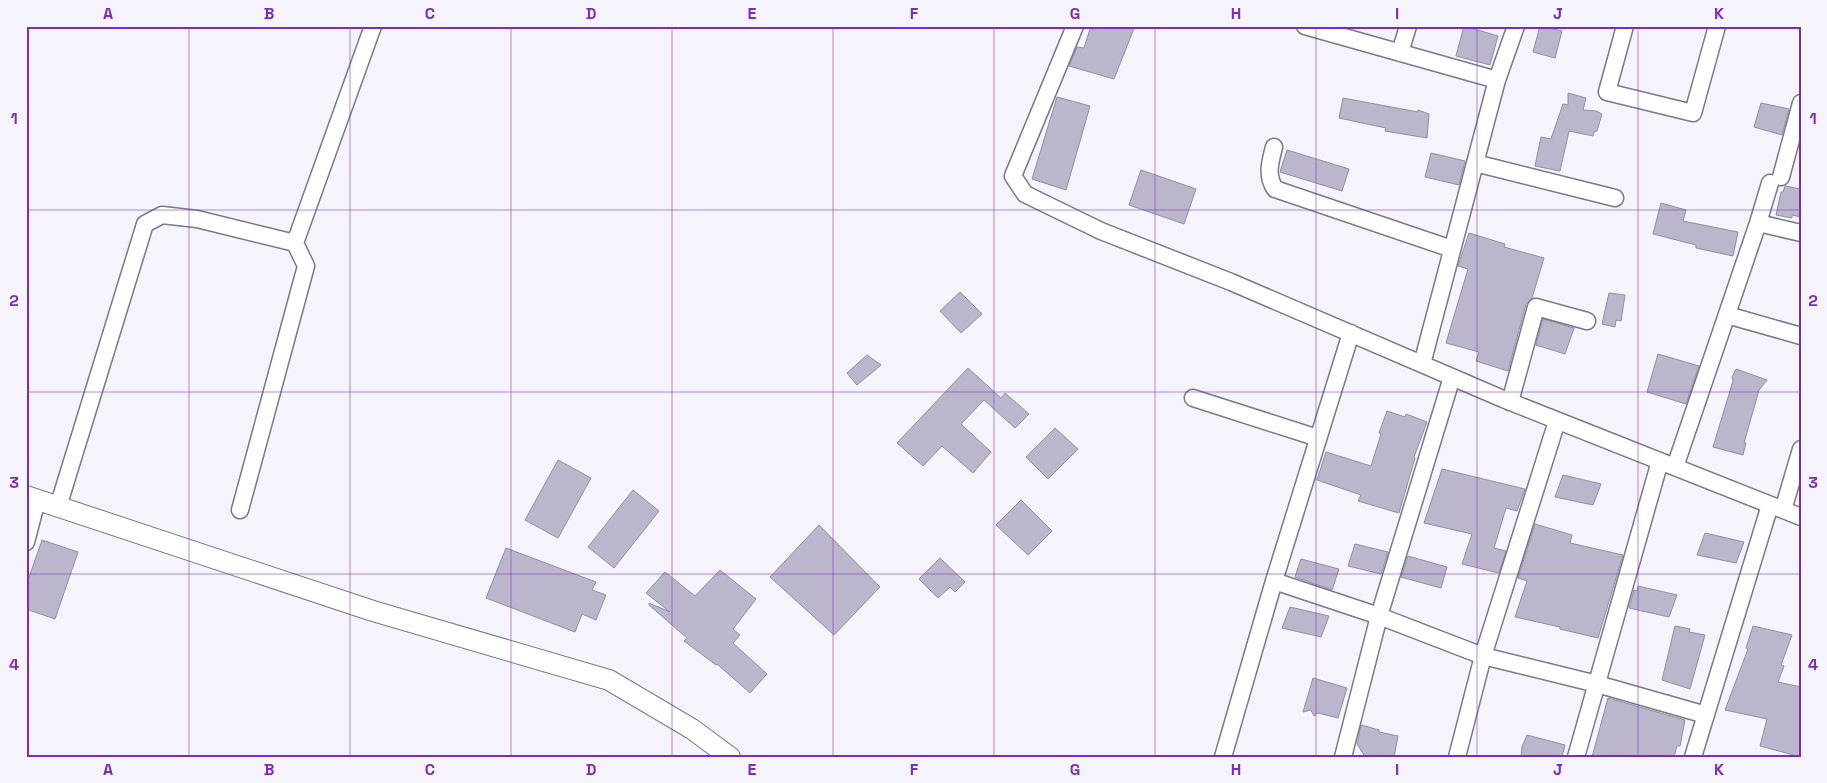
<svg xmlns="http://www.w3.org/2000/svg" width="1827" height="783" viewBox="0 0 1827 783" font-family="'Space Grotesk',sans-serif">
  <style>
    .building { fill: #bbb6cb; stroke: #928da2 }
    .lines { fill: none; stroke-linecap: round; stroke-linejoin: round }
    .minor-casing { stroke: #7c778b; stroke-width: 19 }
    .tertiary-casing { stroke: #7c778b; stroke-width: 22 }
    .minor { stroke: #fff; stroke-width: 16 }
    .tertiary { stroke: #fff; stroke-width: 20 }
    .grid { fill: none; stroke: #7b2cbf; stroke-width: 1; stroke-opacity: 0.55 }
    .neatline { fill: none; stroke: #7b2cbf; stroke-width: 2 }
    .grid-label { font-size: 16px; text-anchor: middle; font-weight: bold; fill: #7b2cbf }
  </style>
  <rect width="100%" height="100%" fill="#f5f3fc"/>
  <path class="building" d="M1091,26h44l-21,53 -45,-13 8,-19 7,1z
    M1464,26l34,10 -8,29 -34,-9z
    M1540,26l22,5 -7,27 -22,-6z
    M1568,93l18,5 -3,12 13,1 6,3 -5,17 -3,1 -1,4 -24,-5 -9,40 -25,-5 6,-29 10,2 12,-35 5,1z
    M1057,97l33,9 -24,84 -34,-11z
    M1343,98l75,14v-2l11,4 -2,24 -42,-7 1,-3 -47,-10z
    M1761,103l28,6 -7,26 -28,-8z
    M1287,150l62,19 -7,22 -62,-19z
    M1431,153l34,8 -6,24 -34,-8z
    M1141,170l55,19 -12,35 -55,-19z
    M1785,186l16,3v28l-9,-2v3l-16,-3 5,-23h2z
    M1661,203l25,7 -3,11 55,11 -5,24 -37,-8v-3l-43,-11z
    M1469,233l36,11 -1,3 40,11 -12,40 -6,6 -18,67 -32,-10 3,-9 -33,-9 22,-74 -10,-3z
    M960,292l22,22 -21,19 -21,-22z
    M1609,293l16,2 -4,26 -5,-1 -1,7 -13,-3z
    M1543,319l31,9 -9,26 -29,-9z
    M1658,354l41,12 -13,38 -39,-12z
    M867,355l14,10 -24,20 -10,-12z
    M968,368l33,30 4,-5 24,21 -14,14 -31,-28 -23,24 30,28 -18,21 -31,-27 -19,20 -26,-23z
    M1736,369l31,11 -8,10 -15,53h2l-3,12 -30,-8 20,-66 -1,-4z
    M1387,411l18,6 1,-3 21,8 -13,35 1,1 -16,55 -41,-12 3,-6 -44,-15 9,-28 45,14 10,-32 -2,-1z
    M1055,428l23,21 -30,30 -22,-22z
    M558,460l33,18 -33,60 -33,-18z
    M1442,469l83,20 -8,22 -11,-3 -12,40 12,3 -7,22 -37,-9 10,-30 -48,-11z
    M1563,475l38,9 -8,21 -38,-8z
    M633,490l26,21 -45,57 -26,-21z
    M1021,500l31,31 -24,24 -32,-30z
    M1535,524l37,11 -2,8 53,12 -25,83 -38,-9v-2l-45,-10 12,-36 -9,-3z
    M819,525l61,62 -46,48 -64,-58z
    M1705,533l39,9 -8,21 -39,-8z
    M42,540l36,12 -23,67 -29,-10v-23z
    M1355,544l33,8 -7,22 -33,-8z
    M506,548l90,34 -4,8 14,5 -10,25 -14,-6 -7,18 -89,-34z
    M1408,556l39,11 -6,21 -40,-11z
    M940,558l25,24 -10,10 -5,-5 -12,11 -19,-19z
    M1301,559l38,10 -7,21 -37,-13z
    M720,570l36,29 -23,30 7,6 -7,8 34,31 -17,19 -33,-29 -1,1 -32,-24 3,-3 -38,-33v-2l21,9 -24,-19 19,-21 30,24z
    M1638,586l39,9 -8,22 -40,-9 5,-18 3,1z
    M1290,607l39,9 -8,21 -39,-9z
    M1675,626l15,3 -1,3 16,3 -15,54 -28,-9z
    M1753,626l39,9 -11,30 3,1 -6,16 23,5v70l-41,-11 7,-27 -42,-9 23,-61 -2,-1z
    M1313,678l34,10 -9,30 -20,-5 -4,3 -3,-6 -8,2z
    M1608,698l77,22 -5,26h-3l-3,11h-82z
    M1361,725l18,5v2l19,4 -4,21h-23l-7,-2 -7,-11z
    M1527,735l38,10 -3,12h-41l1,-10z"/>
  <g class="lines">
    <g class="minor-casing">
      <path id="minor" d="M1075,26l-62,150 12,18 76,37 130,51 272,117 298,118
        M1305,26l192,54
        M1625,26l-18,66 86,21 24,-87
        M1400,53l8,-27
        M1274,147c-4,16 -8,28 1,42l177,60
        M1475,163l140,35
        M1781,177l20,-74
        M1758,223l43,10
        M1727,315l74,21
        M1422,364l75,-284 19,-54
        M1193,398l125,40
        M1510,402l26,-95 51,14
        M1675,467l83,-244 12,-40
        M58,507l87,-283 17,-9 35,4 98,24 78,-217
        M240,510l66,-244 -11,-23
        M1783,510l18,-61
        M26,542l11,-42
        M1274,581l105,35 104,40 114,28 109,31
        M1223,757l51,-176 77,-248
        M1343,757l36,-141 73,-239
        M1457,757l26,-101 74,-235
        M1576,757l84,-296
        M1693,757l77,-252"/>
    </g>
    <g class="tertiary-casing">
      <path id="tertiary" d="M26,496l347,115 236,69 83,49 38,28"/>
    </g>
    <use href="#minor" class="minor"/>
    <use href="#tertiary" class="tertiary"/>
  </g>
  <path class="grid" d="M189,26v731M350,26v731M511,26v731M672,26v731M833,26v731M994,26v731M1155,26v731M1316,26v731M1477,26v731M1638,26v731M26,210h1775M26,392h1775M26,574h1775"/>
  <rect width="1827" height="783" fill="none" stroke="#f5f3fc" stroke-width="55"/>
  <rect x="28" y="28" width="1772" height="728" class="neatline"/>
  <g class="grid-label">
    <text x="108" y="19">A</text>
    <text x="269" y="19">B</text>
    <text x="430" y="19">C</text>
    <text x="591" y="19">D</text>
    <text x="752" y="19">E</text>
    <text x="914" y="19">F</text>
    <text x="1075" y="19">G</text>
    <text x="1236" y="19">H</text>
    <text x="1397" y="19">I</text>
    <text x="1558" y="19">J</text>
    <text x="1719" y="19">K</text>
    <text x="14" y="124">1</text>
    <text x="1813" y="124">1</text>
    <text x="14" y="306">2</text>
    <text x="1813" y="306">2</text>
    <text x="14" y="488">3</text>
    <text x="1813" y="488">3</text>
    <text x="14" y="670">4</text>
    <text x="1813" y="670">4</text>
    <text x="108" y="775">A</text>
    <text x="269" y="775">B</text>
    <text x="430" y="775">C</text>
    <text x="591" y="775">D</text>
    <text x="752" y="775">E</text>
    <text x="914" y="775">F</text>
    <text x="1075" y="775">G</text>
    <text x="1236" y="775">H</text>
    <text x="1397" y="775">I</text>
    <text x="1558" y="775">J</text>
    <text x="1719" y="775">K</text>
  </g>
</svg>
